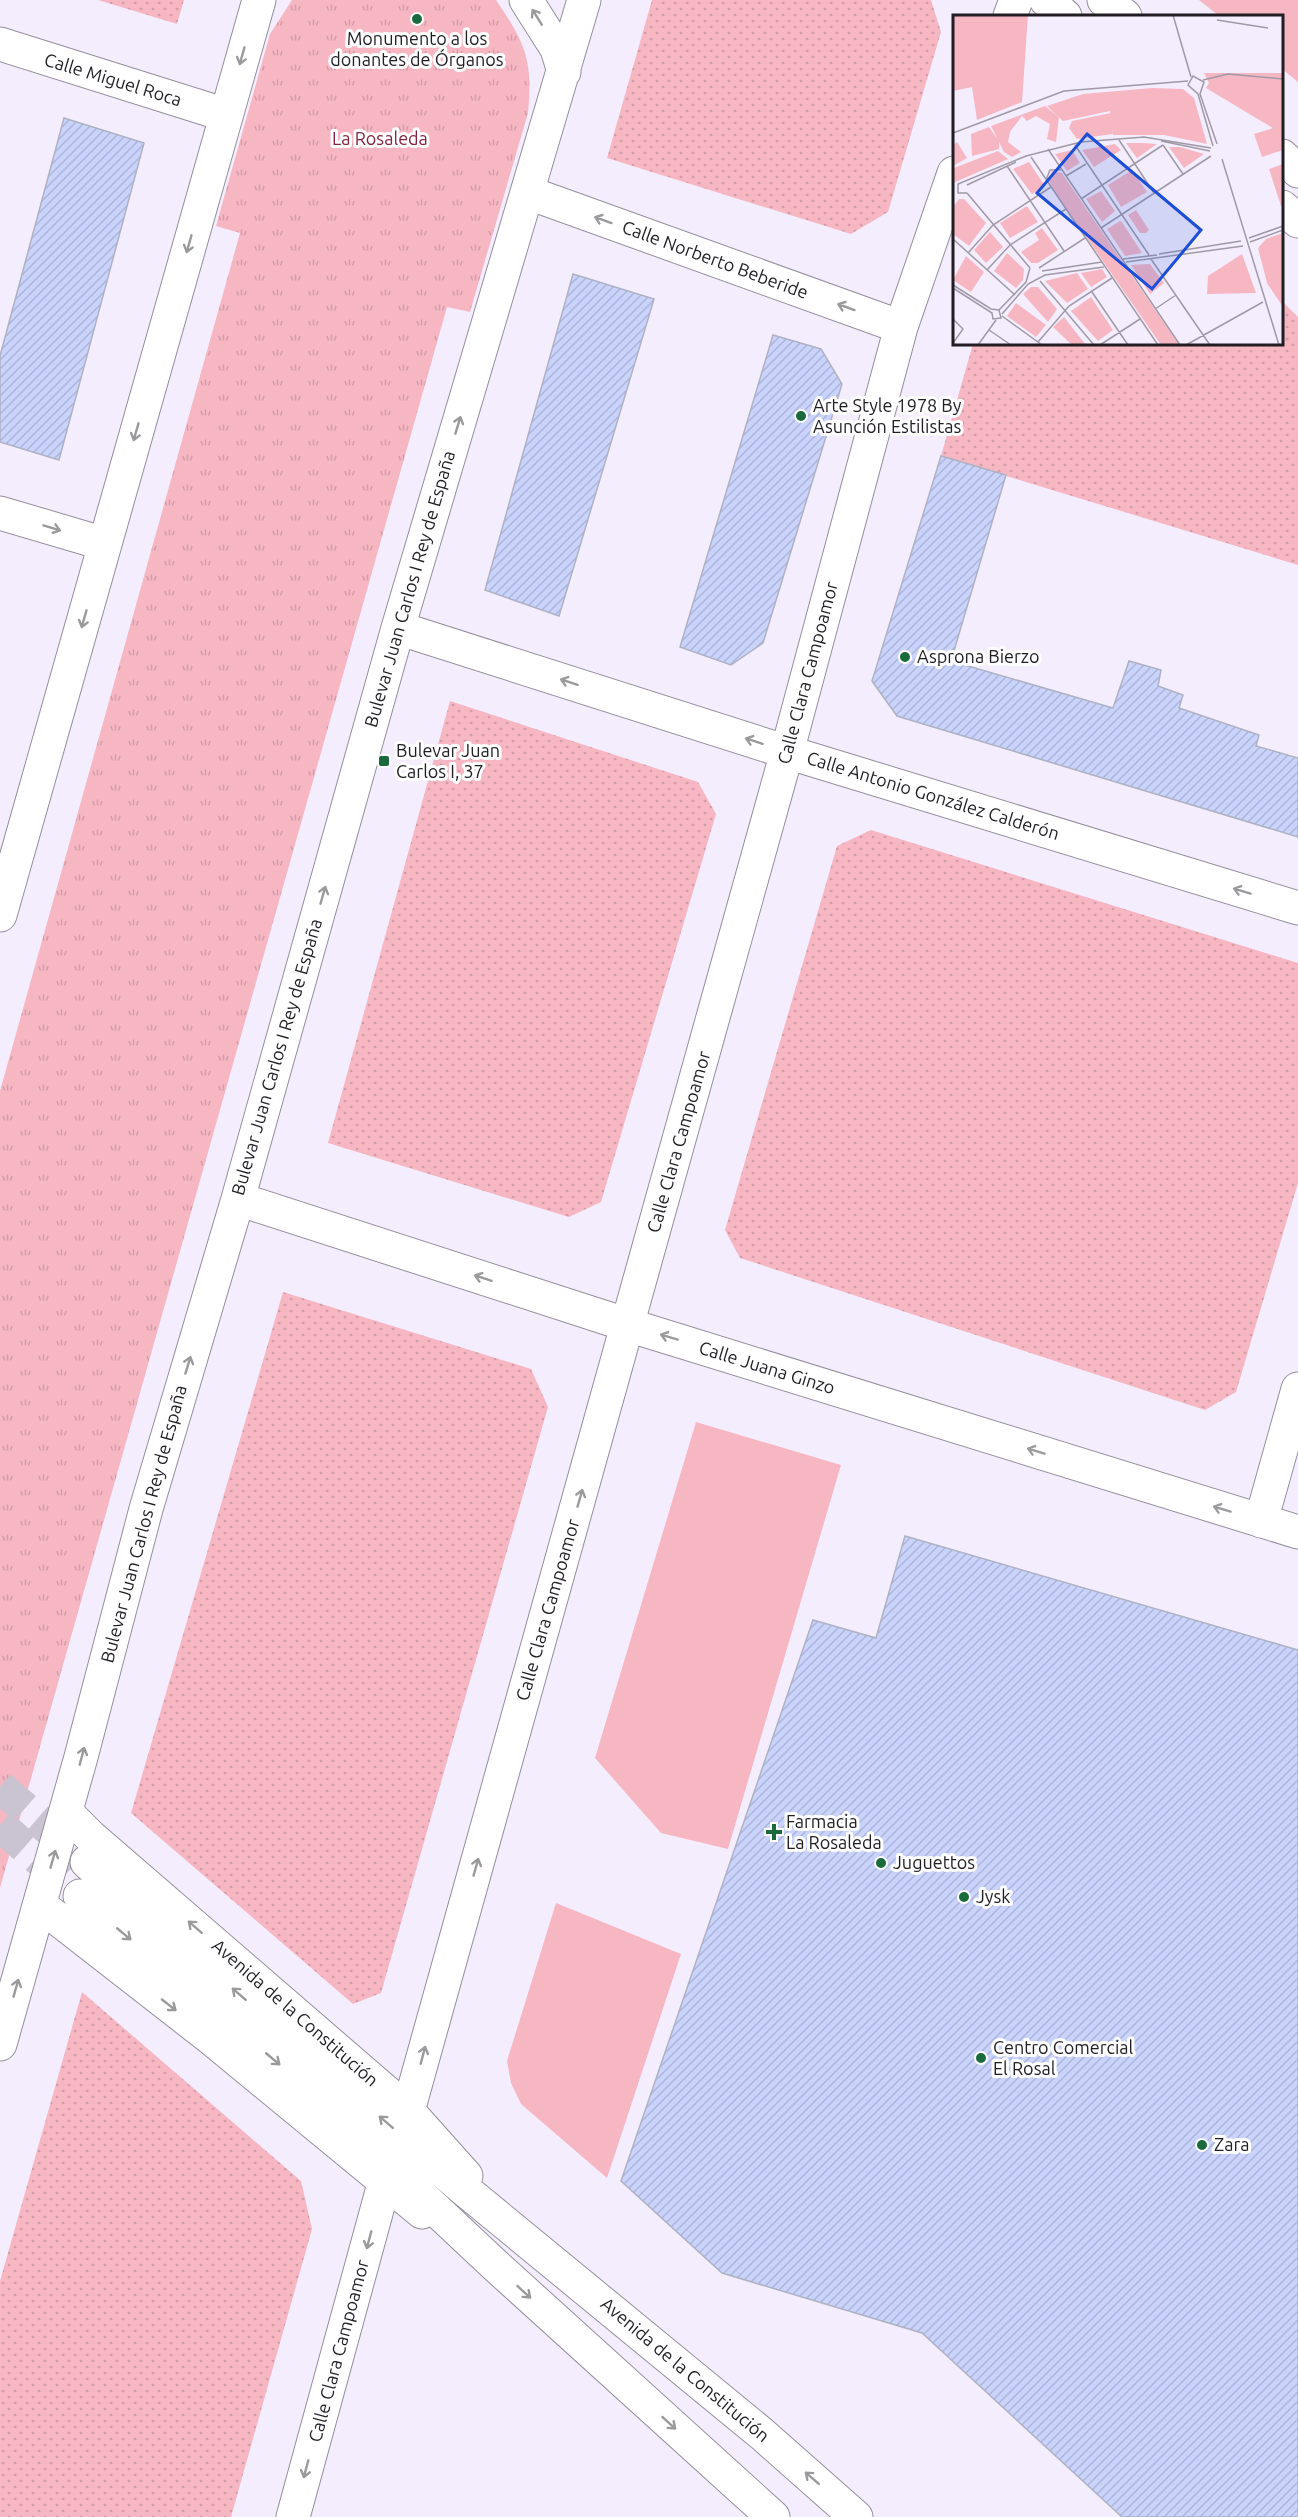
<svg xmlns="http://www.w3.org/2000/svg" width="1298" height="2517" viewBox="0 0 1298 2517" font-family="Ubuntu,sans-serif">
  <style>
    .grass { fill: url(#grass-dots) }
    .park { fill: url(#park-tufts) }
    .garden { fill: #f6b7c3 }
    .building { fill: url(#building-hatch); stroke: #aeb2c2; stroke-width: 1.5 }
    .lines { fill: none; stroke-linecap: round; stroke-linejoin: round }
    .tertiary-tunnel { stroke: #cac3d1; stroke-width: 33; stroke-dasharray: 33 16; stroke-linecap: butt }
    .minor-casing { stroke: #958e9d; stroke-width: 35 }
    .tertiary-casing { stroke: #958e9d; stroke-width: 35 }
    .minor { stroke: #fff; stroke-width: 33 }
    .tertiary { stroke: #fff; stroke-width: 33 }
    .oneway { stroke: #9b999c }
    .poi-dot { fill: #196b3d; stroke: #fefefe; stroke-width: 2 }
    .labels { text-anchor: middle; stroke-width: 6; stroke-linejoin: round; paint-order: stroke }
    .poi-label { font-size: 18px; fill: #201d23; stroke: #fefefe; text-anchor: start }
    .street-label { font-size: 18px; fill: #201d23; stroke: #fefefe }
    .park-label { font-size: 18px; fill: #812642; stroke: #fefefe }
    .inset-road { fill: none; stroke: #9f9aa6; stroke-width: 1.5 }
    .view { fill: #1d4ed8; fill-opacity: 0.15; stroke: #1d4ed8; stroke-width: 3 }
    .inset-edge { fill: none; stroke: #201d23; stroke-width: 3 }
  </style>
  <defs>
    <pattern id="grass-dots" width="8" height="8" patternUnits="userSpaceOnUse" patternTransform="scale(1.5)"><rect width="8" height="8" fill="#f6b7c3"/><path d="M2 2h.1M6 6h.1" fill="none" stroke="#d39da7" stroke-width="1.8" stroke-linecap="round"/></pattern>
    <pattern id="park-tufts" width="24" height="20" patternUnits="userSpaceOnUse" patternTransform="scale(1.5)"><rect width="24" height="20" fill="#f6b7c3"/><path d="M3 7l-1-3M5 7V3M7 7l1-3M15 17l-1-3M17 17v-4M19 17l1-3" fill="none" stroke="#d39da7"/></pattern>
    <pattern id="building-hatch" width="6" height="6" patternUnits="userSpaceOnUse" patternTransform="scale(1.5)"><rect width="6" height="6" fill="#cad3fc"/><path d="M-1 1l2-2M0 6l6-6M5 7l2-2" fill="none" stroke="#adb5d8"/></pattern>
  </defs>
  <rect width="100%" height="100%" fill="#f4edfd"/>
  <path class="grass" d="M98,0h86l-7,24z
    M652,0h279l10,32 -53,180 -37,22 -244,-76z
    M1282,301l16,16v248l-357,-109 32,-112h309z
    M450,701l248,81 18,32 -115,388 -32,15 -241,-74z
    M871,830l427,133v220l-62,209 -31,18 -465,-152 -15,-28 112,-384z
    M283,1292l248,77 17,38 -167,586 -28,11 -222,-191z
    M82,1992l219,189 11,48 -81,288h-231v-236z"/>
  <path class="park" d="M292,0h204c30,44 37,60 32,113l-58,199 -23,-5 -447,1581v-797l240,-858 -24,-7 54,-192z"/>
  <path class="garden" d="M1199,0h99v82l-16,-13v-53h-63z
    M696,1422l145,43 -113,384 -67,-16 -66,-75z
    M556,1903l125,51 -74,224 -86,-74 -10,-21 -4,-22z"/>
  <path class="building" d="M64,118l80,25 -85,317 -59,-18v-86z
    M573,274l81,25 -95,317 -74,-26z
    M773,335l48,14 21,35 -79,259 -32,22 -51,-18z
    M941,456l65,19 -55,186 162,47 16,-47 32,9 -3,16 25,9 -4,13 80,27 -3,11 42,12v79l-401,-121 -25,-35z
    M905,1536l393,114v867h-176l-200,-184 -200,-60 -101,-92 192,-561 63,18z"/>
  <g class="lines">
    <path class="tertiary-tunnel" d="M0,1787l87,75
      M0,1825l80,71"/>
    <g class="minor-casing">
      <path id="minor" d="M526,0l31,49 7,23
        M1010,16l6,-16
        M0,44l226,71
        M529,193l372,134
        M0,513l105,31
        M398,628l389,124 511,156
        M0,915l259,-915
        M238,1199l390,126 670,207
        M1261,1521l37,-132
        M66,1812l25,25 317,274 58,65
        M40,1905l172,134 210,173
        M0,2044l81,-287 65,-248 92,-310 160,-571 186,-628
        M408,2111l379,-1359 114,-425 53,-154
        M293,2517l91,-333"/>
    </g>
    <g class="tertiary-casing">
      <path id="tertiary" d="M1046,0l19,16
        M1104,0l21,16
        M1282,156l16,15
        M1282,207l16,14
        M87,1862l378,328 297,244 94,83
        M80,1896l220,186 195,183 278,252"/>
    </g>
    <use href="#minor" class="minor"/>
    <use href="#tertiary" class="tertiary"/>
  </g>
  <defs><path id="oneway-shaft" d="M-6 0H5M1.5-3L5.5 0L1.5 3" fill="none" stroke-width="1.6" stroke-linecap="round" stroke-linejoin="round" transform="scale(1.5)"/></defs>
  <g class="oneway">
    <use href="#oneway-shaft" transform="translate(537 17) rotate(-122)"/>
    <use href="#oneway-shaft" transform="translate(242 56) rotate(106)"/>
    <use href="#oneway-shaft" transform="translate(603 220) rotate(-160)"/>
    <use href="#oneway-shaft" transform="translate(189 244) rotate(106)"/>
    <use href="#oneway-shaft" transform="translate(846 307) rotate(-160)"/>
    <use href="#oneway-shaft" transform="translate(458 425) rotate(-73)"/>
    <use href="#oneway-shaft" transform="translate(136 432) rotate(106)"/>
    <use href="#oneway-shaft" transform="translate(52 528) rotate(17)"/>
    <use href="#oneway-shaft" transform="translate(84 619) rotate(106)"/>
    <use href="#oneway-shaft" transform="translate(569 682) rotate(-162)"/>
    <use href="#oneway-shaft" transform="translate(754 741) rotate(-162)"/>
    <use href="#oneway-shaft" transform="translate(1242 891) rotate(-163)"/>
    <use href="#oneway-shaft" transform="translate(323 895) rotate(-74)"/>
    <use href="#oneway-shaft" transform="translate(483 1278) rotate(-162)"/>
    <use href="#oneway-shaft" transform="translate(669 1337) rotate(-163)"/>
    <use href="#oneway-shaft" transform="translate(188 1365) rotate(-73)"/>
    <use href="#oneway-shaft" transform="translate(1036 1451) rotate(-163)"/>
    <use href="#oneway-shaft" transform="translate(580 1498) rotate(-74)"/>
    <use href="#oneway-shaft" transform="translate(1222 1509) rotate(-163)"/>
    <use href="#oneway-shaft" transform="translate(82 1756) rotate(-75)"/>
    <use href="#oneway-shaft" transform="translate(53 1859) rotate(-74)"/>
    <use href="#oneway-shaft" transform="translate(476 1867) rotate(-74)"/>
    <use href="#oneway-shaft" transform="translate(195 1927) rotate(-139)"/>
    <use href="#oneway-shaft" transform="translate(124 1934) rotate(40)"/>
    <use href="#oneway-shaft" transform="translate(16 1988) rotate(-74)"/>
    <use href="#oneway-shaft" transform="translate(239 1994) rotate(-139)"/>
    <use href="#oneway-shaft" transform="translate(169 2005) rotate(38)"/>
    <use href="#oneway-shaft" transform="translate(423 2055) rotate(-75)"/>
    <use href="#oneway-shaft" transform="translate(273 2059) rotate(40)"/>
    <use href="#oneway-shaft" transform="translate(386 2122) rotate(-139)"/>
    <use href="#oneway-shaft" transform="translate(369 2240) rotate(105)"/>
    <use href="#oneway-shaft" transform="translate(524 2292) rotate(42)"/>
    <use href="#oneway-shaft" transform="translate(669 2423) rotate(42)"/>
    <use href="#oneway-shaft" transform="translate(306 2469) rotate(105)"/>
    <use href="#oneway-shaft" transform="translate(812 2478) rotate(-139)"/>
  </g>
  <g class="poi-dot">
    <circle cx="417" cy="19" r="6"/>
    <circle cx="801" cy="416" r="6"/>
    <circle cx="905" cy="657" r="6"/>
    <rect x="378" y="755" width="12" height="12" rx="3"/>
    <path d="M771 1823h6v6h6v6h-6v6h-6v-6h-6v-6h6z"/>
    <circle cx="881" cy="1863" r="6"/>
    <circle cx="964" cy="1897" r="6"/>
    <circle cx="981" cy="2058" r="6"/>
    <circle cx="1202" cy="2145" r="6"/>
  </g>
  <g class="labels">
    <g class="poi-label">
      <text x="417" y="45" text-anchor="middle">Monumento a los<tspan x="417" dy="21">donantes de Órganos</tspan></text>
      <text x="813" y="412">Arte Style 1978 By<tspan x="813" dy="21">Asunción Estilistas</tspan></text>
      <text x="917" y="663">Asprona Bierzo</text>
      <text x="396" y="757">Bulevar Juan<tspan x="396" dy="21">Carlos I, 37</tspan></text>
      <text x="786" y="1828">Farmacia<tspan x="786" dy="21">La Rosaleda</tspan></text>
      <text x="893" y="1869">Juguettos</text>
      <text x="976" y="1903">Jysk</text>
      <text x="993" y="2054">Centro Comercial<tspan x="993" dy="21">El Rosal</tspan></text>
      <text x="1214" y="2151">Zara</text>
    </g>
    <g class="street-label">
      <text transform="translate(113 80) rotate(17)" y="6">Calle Miguel Roca</text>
      <text transform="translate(715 260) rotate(20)" y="6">Calle Norberto Beberide</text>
      <text transform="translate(410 589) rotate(-74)" y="6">Bulevar Juan Carlos I Rey de España</text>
      <text transform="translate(808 673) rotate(-75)" y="6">Calle Clara Campoamor</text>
      <text transform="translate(933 796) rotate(17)" y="6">Calle Antonio González Calderón</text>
      <text transform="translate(277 1057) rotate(-74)" y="6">Bulevar Juan Carlos I Rey de España</text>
      <text transform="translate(679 1142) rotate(-74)" y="6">Calle Clara Campoamor</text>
      <text transform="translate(767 1368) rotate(17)" y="6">Calle Juana Ginzo</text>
      <text transform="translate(144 1524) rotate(-75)" y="6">Bulevar Juan Carlos I Rey de España</text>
      <text transform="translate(548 1610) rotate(-74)" y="6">Calle Clara Campoamor</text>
      <text transform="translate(295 2013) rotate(41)" y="6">Avenida de la Constitución</text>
      <text transform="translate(339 2351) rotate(-75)" y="6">Calle Clara Campoamor</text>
      <text transform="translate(685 2370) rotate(40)" y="6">Avenida de la Constitución</text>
    </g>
    <g class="park-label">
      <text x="380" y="145">La Rosaleda</text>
    </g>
  </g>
  <g transform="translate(953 15)">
    <rect width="330" height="330" fill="#f4edfd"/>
    <path d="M0,0h75l-6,87 -45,18 -5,-33 -19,4zM251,58h79v61l-77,-46 3,-5zM92,91l14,11 -3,25 -9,-3 3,-15 -14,-8 -9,5 -5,-5 -12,16 -2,10 13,10 -9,5 -8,-5 -13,-26zM36,112l10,14v8l-27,7 -1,-22zM173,128h16l15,1 -20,14zM162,129l6,6 -27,17 -12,-17zM216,132h11l24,7 -20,14zM119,135l8,13 -13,8 -12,-17zM76,147l16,24 -13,8 -19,-25zM179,155l15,22 -26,15 -13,-22zM148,176l14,20 -13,11 -16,-23zM6,184h5l22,24 -17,23 -16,-12v-27zM74,191l11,16 -28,16 -10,-15zM167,206l2,1 20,31 -17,3 -18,-27zM89,213l16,22 -20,13h-7l-10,-11 18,-12 -4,-7zM37,217l13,15 -17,16 -12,-13zM54,238l17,16 -1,11 -7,8 -22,-17zM289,239l14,39 -49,1 1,-18zM13,241l18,16 -13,20 -18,-12zM197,249l14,19 -14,11 -19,-29zM149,254l5,8 -16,10 -10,-14zM124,258l11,16 -21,14 -22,-22zM78,272h7l19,22 -9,13 -25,-28zM138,282l22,33 -15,11 -27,-30zM63,288l30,22 -10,12 -29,-21zM111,302l22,28h-14l-19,-18z" fill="#f6b7c3"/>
    <path d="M199,73l31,1 11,9 13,46 -43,-9h-51l-3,-24 -47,10 -16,-15 36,-12zM4,127l10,16 -14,8v-21zM45,136l10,8 -55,24 1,-15zM99,156l10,2 117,172h-18l-106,-153 -7,-13z" fill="#f6b7c3"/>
    <path d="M158,98l2,21 -36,5 -8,-11 3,-7zM330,110v25l-21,7 -8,-23zM330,149v41l-2,1 -12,-37zM183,195l13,20 -3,3h-6l-12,-18zM330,218v74l-16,-24 -9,-35 8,-9z" fill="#f6b7c3"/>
    <path class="inset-road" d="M220,0l18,62M264,5l51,8M250,65l25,-6 55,5M0,118l111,-42 124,-10M166,125l35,53M208,126l49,10M122,130l74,110M210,130l20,29M260,131l-15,-52 -10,-9 5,-9 11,6 -4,12 17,50M95,134l132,196M78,142l127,188M269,144l57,186M54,151l57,85M113,161l20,-12M93,165l4,-10h11M14,170l49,-23M14,178h-9v-9l68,-28 55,-14 63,-5 67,11M14,178l63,75M128,184l82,-54M148,213l110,-72M296,223l34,-12M0,224l62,56M297,227l33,-12M15,238l25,-28 58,-38M206,239l82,-13M170,244l34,-4M198,244l59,86M173,247l117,-16M86,253l46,-30M34,255l23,-25 56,-36M89,256l60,-9M87,266l54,64M0,270l38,24 8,1 2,8 -8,1 -1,-6 -39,-25M139,277l36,53M202,294l21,-14M46,295l27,-28 4,-14M49,299l26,-30 17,-9 59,-8M49,301l40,29M0,304l10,10 -10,14M36,315l22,15M85,327l31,-36 43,-28M25,330l18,-25M147,330l40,-26M233,330l77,-43"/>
    <path class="view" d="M134,119l114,96 -49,59 -115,-96z"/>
    <rect width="330" height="330" class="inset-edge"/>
  </g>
</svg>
